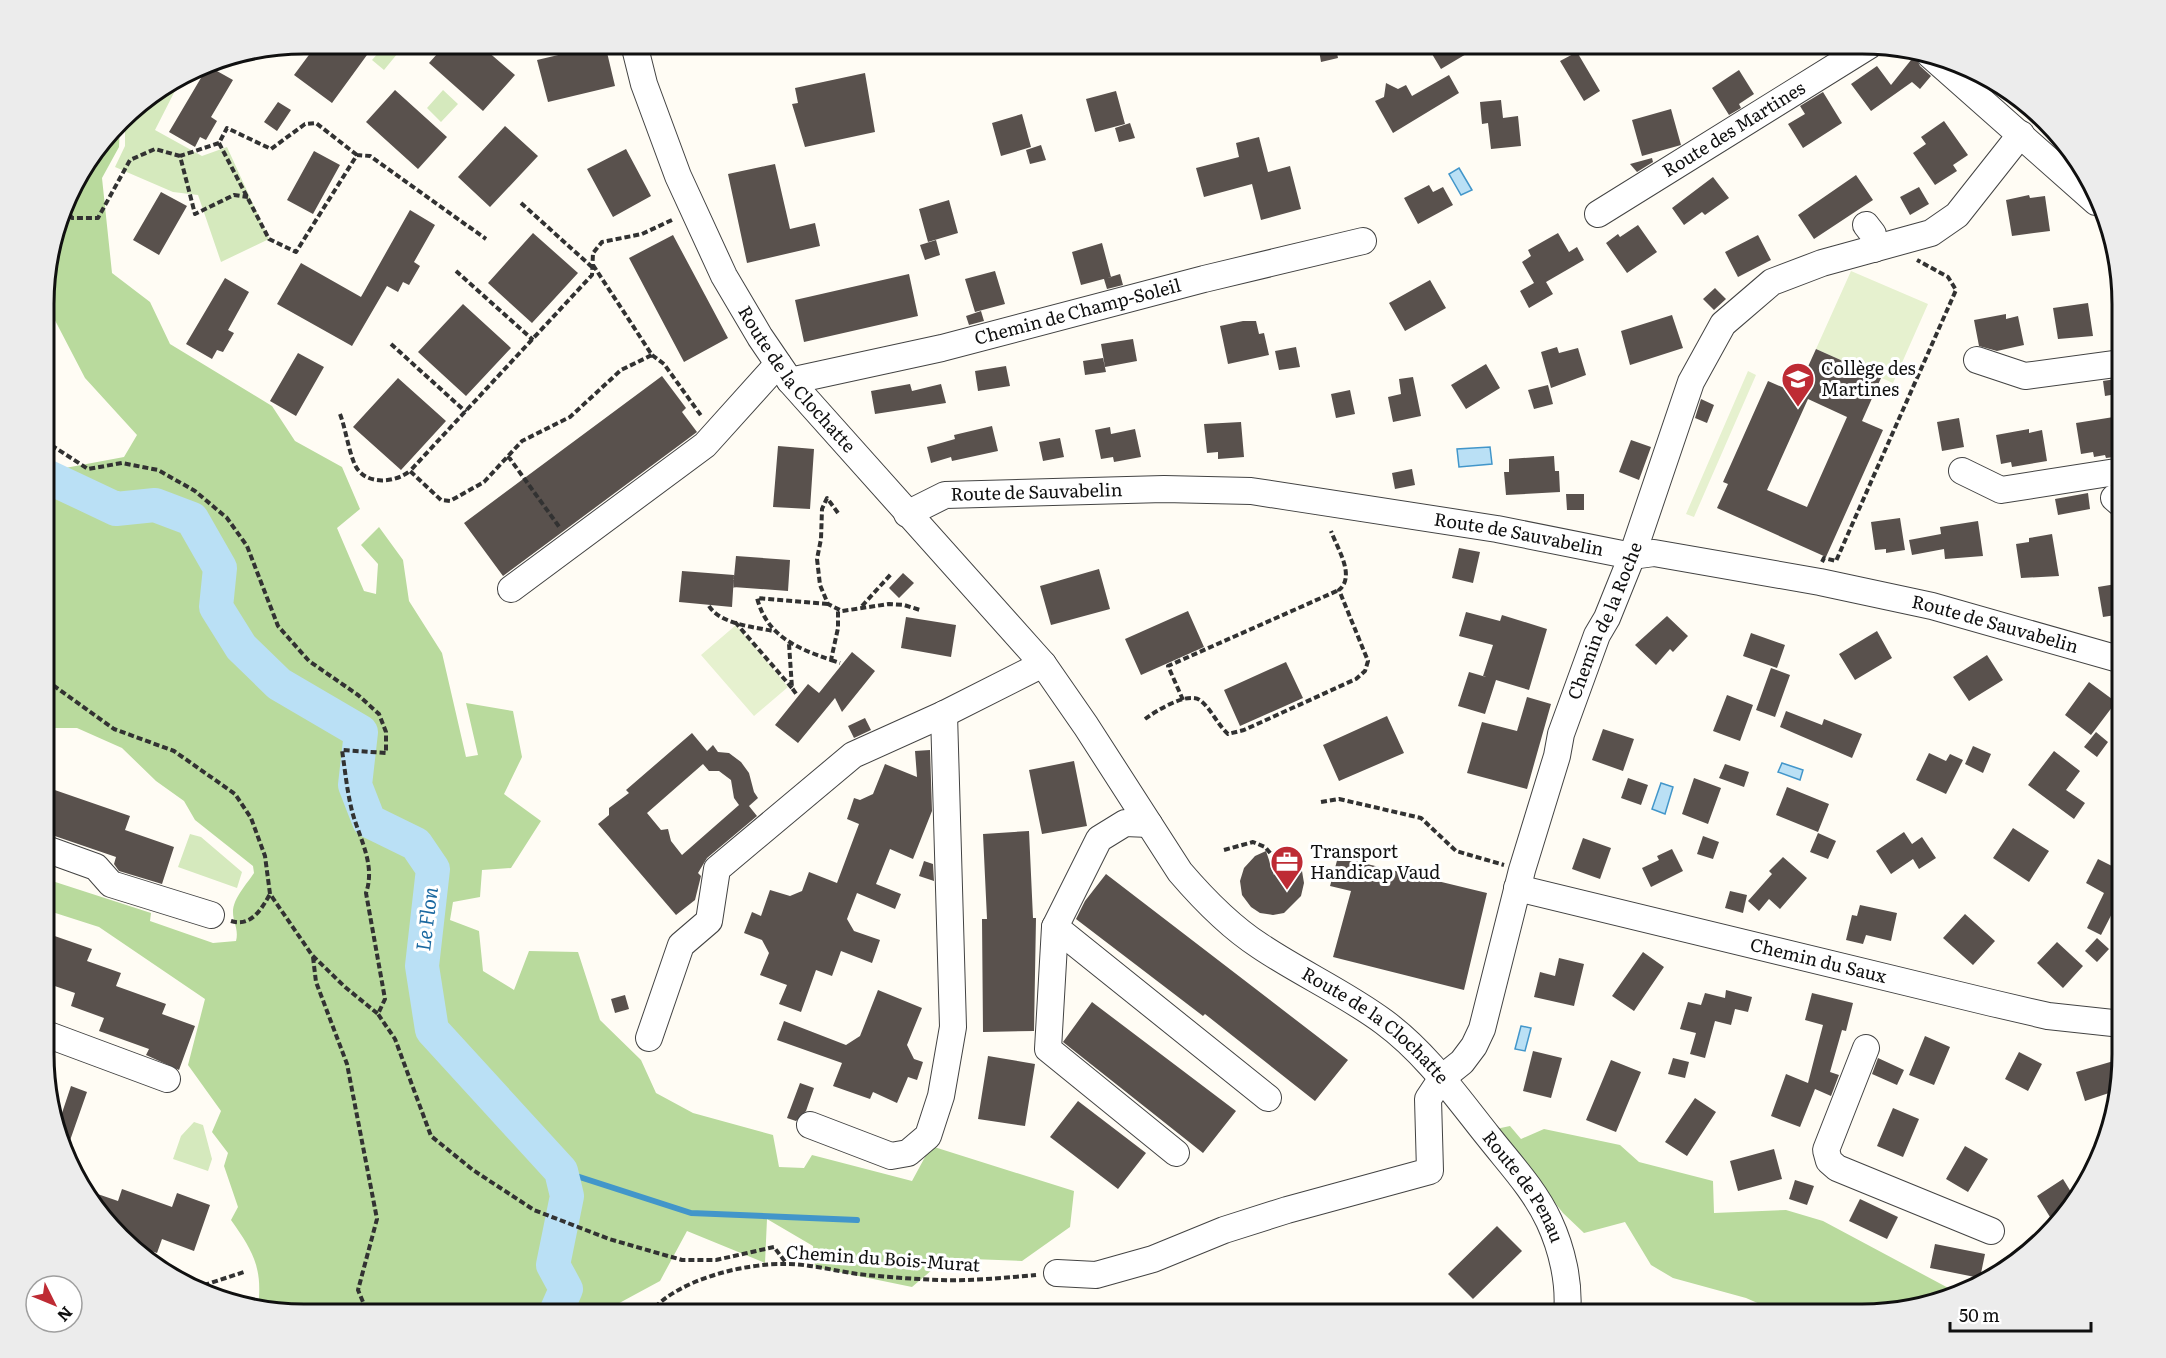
<svg xmlns="http://www.w3.org/2000/svg" width="2166" height="1358" viewBox="0 0 2166 1358" font-family="Literata,serif">
  <style>
    .green { fill: #d5e9bd }
    .forest { fill: #b9da9d }
    .pitch { fill: #e6f1cf }
    .water { fill: #bae0f5; stroke: #4296ca; stroke-width: 1.5 }
    .lines { fill: none; stroke-linecap: round; stroke-linejoin: round }
    .stream { stroke: #4296ca; stroke-width: 6 }
    .river { stroke: #bae0f5; stroke-width: 34 }
    .building { fill: #59514d; fill-rule: evenodd }
    .minor-casing { stroke: #434343; stroke-width: 28 }
    .path { stroke: #323232; stroke-width: 4; stroke-dasharray: 6 3; stroke-linecap: butt }
    .minor { stroke: #fff; stroke-width: 26 }
    .labels { text-anchor: middle; stroke-width: 6; stroke-linejoin: round; paint-order: stroke }
    .street-label { font-size: 18px; fill: #101010; stroke: #fff }
    .poi-label { font-size: 18px; fill: #101010; stroke: #fff; text-anchor: start }
    .water-label { font-size: 20px; font-style: italic; fill: #1b69a0; stroke: #fff }
    .rim { fill: none; stroke: #101010; stroke-width: 3 }
  </style>
  <rect width="100%" height="100%" fill="#fffcf4"/>
  <path class="green" d="M386,44h9l7,4 -18,22 -12,-10z
    M182,77l-27,53 47,26 25,-9 42,92 -48,23 -23,-67 -25,-3 -58,-25 10,-21v-29l7,-9z
    M443,90l15,14 -17,18 -14,-14z
    M190,834l11,3 41,35 -5,16 -59,-21z
    M194,1122l9,3 9,34 -4,12 -35,-12 8,-23z"/>
  <path class="forest" d="M120,125l-1,22 -17,31 10,95 38,29 20,42 102,62 23,35 47,26 18,42 -23,19 27,63 12,3 2,-30 -17,-19 18,-18 24,33 6,41 33,52 24,104 12,-2 -12,-52 47,8 9,46 -18,37 37,27 -30,47 -29,2 -2,27 -27,5 -3,18 29,11 4,40 31,19 15,-39 49,1 22,68 41,40 15,33 37,20 80,22 6,32 25,1 8,-13 100,26 19,-35 143,45 -4,36 -48,34 -76,-3 -34,29 -97,-20 -2,-21 -46,-27 -2,44 -78,-32 -27,50 -61,33h-295l-46,-7c5,-39 -5,-56 -27,-87l7,-13 -14,-41 4,-13 -16,-21 9,-21 -33,-46 17,-66 -106,-72 -53,-17v-31l105,34 -1,8 63,22 23,-2c3,-12 -3,-18 -3,-29 0,-14 14,-28 21,-39l-1,-7 -58,-46 -11,-19 -28,-20 -34,-33 -45,-20h-31v-269l19,9 59,-11 13,-22 -52,-57 -39,-75v-33l25,-82z
    M1510,1126l11,13 23,-10 76,16 19,17 74,19 1,32 72,-3 37,11 131,70 -75,23h-96l-37,-16 -73,-20 -22,-13 -26,-43 -41,11 -21,-20 -67,-84z"/>
  <path class="pitch" d="M1851,271l77,33 -35,79 -77,-34z
    M1748,371l8,4 -62,142 -8,-3z
    M736,625l52,62 -34,29 -53,-61z"/>
  <path class="water" d="M1459,168l13,22 -11,5 -12,-21z
    M1490,447l2,17 -33,3 -2,-18z
    M1782,763l21,7 -3,10 -22,-8z
    M1661,783l12,4 -8,27 -13,-5z
    M1521,1026l10,2 -6,23 -10,-2z"/>
  <g class="lines">
    <path class="stream" d="M561,1171l130,42 166,7"/>
    <path class="river" d="M46,476l70,33 39,-4 37,14 28,49 -4,39 25,40 38,37 82,48 -6,53 14,36 47,23 17,25 -11,97 10,64 129,141 6,25 -14,69 13,24 -11,25"/>
  </g>
  <path class="building" d="M317,44h58l-43,59 -38,-28z
    M446,44h33l36,31 -32,36 -54,-48z
    M605,44l10,42 -67,16 -11,-42z
    M1318,44h17l3,14 -17,4z
    M1426,44h57l-42,25z
    M1577,52l23,39 -16,10 -24,-40z
    M1915,55l5,11 11,10 -11,13 -8,-7 -41,29 -20,-27 26,-18 14,19z
    M208,66l25,14 -22,37 6,4 -11,19 -6,-3 -5,10 -26,-15z
    M1739,70l15,24 -15,10 2,4 -12,7 -17,-27z
    M865,73l10,59 -70,15 -13,-43 6,-1 -3,-15z
    M1449,75l10,18 -66,40 -18,-32 9,-4 2,-14 12,6 8,-4 6,11z
    M395,90l52,47 -29,32 -52,-47z
    M1116,91l9,33 -30,8 -9,-33z
    M1823,92l19,31 -39,25 -15,-24 17,-10 -5,-8z
    M1501,100l2,18 15,-2 3,30 -30,3 -3,-26 -6,1 -2,-22z
    M278,102l13,8 -14,21 -13,-9z
    M1671,109l10,36 -39,11 -10,-36z
    M1022,114l9,33 -30,9 -9,-33z
    M1944,121l24,34 -15,10 4,6 -22,14 -22,-32 13,-9 -5,-7z
    M1130,123l5,15 -16,4 -4,-14z
    M505,126l33,30 -48,51 -32,-30z
    M1259,137l9,35 22,-6 11,43 -40,11 -9,-36 -48,13 -8,-29 43,-11 -3,-14z
    M1041,145l5,15 -16,4 -4,-14z
    M626,149l25,47 -38,21 -26,-48z
    M314,151l26,14 -27,49 -26,-14z
    M1652,158l1,4 -16,10 -7,-8z
    M775,164l15,65 25,-6 5,23 -73,17 -19,-89z
    M1856,175l17,25 -59,39 -16,-24z
    M1713,177l16,21 -24,17 -3,-3 -18,13 -12,-17z
    M1429,185l4,7 10,-5 10,18 -35,19 -14,-26z
    M1919,187l10,17 -19,11 -10,-18z
    M161,192l26,14 -28,49 -26,-15z
    M2029,195l1,3 15,-2 5,35 -38,5 -6,-36z
    M949,200l9,33 -30,9 -9,-33z
    M410,210l25,15 -21,37 6,4 -11,19 -6,-3 -5,10 -11,-6 -35,60 -75,-42 24,-41 60,34z
    M1638,225l19,27 -30,21 -21,-30 12,-9 2,3z
    M533,233l45,40 -46,50 -44,-40z
    M1558,233l11,19 8,-5 7,13 -38,22 7,12 -24,14 -9,-17 14,-8 -12,-21 9,-6 -3,-6z
    M673,235l55,103 -44,24 -55,-104z
    M1758,235l13,25 -33,17 -13,-25z
    M936,240l4,15 -15,5 -5,-15z
    M1102,243l9,34 -30,8 -9,-33z
    M995,271l10,33 -30,8 -10,-33z
    M909,274l9,42 -114,26 -9,-42z
    M1120,274l3,11 -16,4 -3,-10z
    M225,278l24,14 -21,38 6,3 -11,19 -6,-2 -5,9 -26,-15z
    M1430,280l16,28 -41,23 -16,-28z
    M1715,288l11,11 -12,11 -11,-11z
    M2088,303l5,33 -35,3 -5,-31z
    M463,304l48,44 -45,48 -48,-44z
    M981,311l3,10 -15,4 -3,-9z
    M2006,314v5l12,-3 6,29 -27,6 -18,-5 -5,-26z
    M1672,315l11,33 -53,17 -9,-34z
    M1243,321h13l3,13 5,-1 5,22 -41,9 -8,-38z
    M1133,339l4,22 -32,6 -4,-23z
    M1296,347l4,20 -21,3 -4,-19z
    M1557,347l2,6 19,-5 8,27 -35,13 -10,-36z
    M1816,349l65,29 -19,43 21,9 -57,127 -109,-49 11,-24 -5,-2 45,-101 28,12zM1808,399l39,18 -40,90 -40,-17z
    M298,353l26,14 -28,49 -26,-15z
    M1103,358l3,14 -21,3 -2,-14z
    M1486,364l14,24 -34,21 -15,-24z
    M1006,366l4,20 -32,5 -3,-20z
    M662,376l24,32 -4,4 15,20 -194,144 -39,-53z
    M1413,377l8,39 -28,6 -5,-25 13,-3 -2,-15z
    M398,378l48,43 -45,49 -48,-43z
    M2122,378v15l-17,3 -2,-15z
    M910,384l2,7 29,-7 5,19 -71,11 -4,-23z
    M1548,385l5,19 -19,5 -6,-19z
    M1350,390l5,24 -19,4 -5,-24z
    M1701,399l13,6 -7,18 -12,-5z
    M2120,416l2,40 -16,2 -1,-3 -11,2 -1,-5 -12,2 -5,-31z
    M1959,418l5,29 -22,4 -5,-29z
    M1241,422l3,35 -26,2v-7l-11,1 -3,-29z
    M992,426l6,25 -46,10 -1,-4 -20,6 -4,-16 28,-8 -1,-4z
    M1110,427l1,7 24,-5 6,28 -27,5 -1,-5 -12,2 -6,-29z
    M2029,429v4l13,-3 5,31 -35,6 -1,-5 -10,2 -5,-29z
    M1060,438l4,19 -21,4 -4,-19z
    M1631,440l20,7 -12,33 -20,-8z
    M778,446l36,3 -4,60 -37,-2z
    M1554,456l1,15h4l1,21 -54,3 -2,-23h5v-13z
    M1412,469l3,16 -20,4 -3,-16z
    M2088,493l2,16 -32,6 -3,-16z
    M1566,494h18v16h-17z
    M1900,518l5,32 -19,3v-4l-11,1 -4,-28z
    M1978,521l5,35 -38,3 -1,-10 -32,6 -3,-15 32,-6 -1,-7z
    M2052,534l7,42 -38,2 -5,-34 13,-2v-4z
    M1459,548l21,4 -7,31 -21,-5z
    M736,556l54,4 -2,31 -55,-4z
    M1099,569l11,40 -59,16 -11,-39z
    M682,571l52,4 -2,32 -53,-5z
    M903,573l11,10 -15,15 -10,-10z
    M2122,583v31l-19,3 -5,-30z
    M1188,611l16,36 -63,28 -16,-36z
    M1466,612l34,9 2,-6 45,14 -18,61 -33,-10 -11,34 -27,-8 11,-34 17,5 -3,-1 10,-31 -34,-9z
    M1667,616l21,20 -15,16 -3,-3 -14,16 -21,-20z
    M906,617l50,8 -5,32 -50,-9z
    M1877,631l15,27 -37,22 -16,-26z
    M1751,633l34,12 -8,23 -34,-12z
    M852,652l23,19 -33,41 -7,-14 -37,45 -23,-18 33,-41 11,9z
    M1987,655l16,25 -34,21 -16,-24z
    M1286,662l17,36 -63,28 -16,-36z
    M1771,668l19,7 -15,42 -19,-7z
    M2089,682l27,20 -25,33 -26,-20z
    M1727,695l26,10 -13,36 -27,-10z
    M1527,697l24,7 -24,85 -60,-16 15,-51 35,9z
    M1786,711l36,14 2,-6 38,15 -10,24 -72,-31z
    M1387,716l17,37 -65,28 -16,-36z
    M865,718l6,12 -17,8 -6,-12z
    M1603,729l31,10 -11,32 -31,-11z
    M2096,732l12,10 -11,15 -13,-10z
    M692,733l15,18 6,-6 5,7 11,1 12,9 8,11 5,19 4,6 -9,8 8,10 -50,42 -9,15 3,3 -6,24 -19,15 -78,-91 11,-9v-7l20,-15 -3,-3zM703,764l6,7h10l12,9 3,18 5,7 -57,50 -11,-14 -3,-12 -7,1 -14,-17z
    M1973,746l18,8 -8,19 -18,-9z
    M930,750l2,61 -19,48 -23,-10 -14,35 25,10 -6,15 -38,-16 -10,26 7,12 26,9 -8,23 -31,-12 -9,25 -16,-6 -15,42 -22,-8 8,-19 -27,-10 9,-22 -7,-13 -18,-7 8,-21 9,4 9,-26 20,6 12,-5 7,-19 28,11 22,-59 -12,-5 7,-21 6,2 13,-6 12,-30 32,13 -2,-26z
    M2054,751l26,20 -14,19 19,13 -11,16 -46,-34z
    M1929,753l17,8 4,-7 13,6 -17,34 -30,-14z
    M1074,761l13,65 -45,8 -13,-64z
    M1725,764l24,8 -5,15 -25,-9z
    M1628,778l20,7 -7,20 -20,-7z
    M1694,778l27,10 -13,36 -26,-10z
    M46,787l84,29 -5,14 49,17 -12,37 -43,-13 -5,-7 2,-7 -70,-24z
    M1787,787l42,17 -11,28 -42,-17z
    M2013,828l36,23 -20,31 -36,-24z
    M1029,831l4,87h3l-2,113 -51,1 -1,-113h5l-4,-85z
    M1904,832l8,12 10,-7 14,21 -17,11 -6,-10 -22,15 -15,-23z
    M1818,833l18,8 -8,18 -18,-7z
    M1703,836l16,6 -6,17 -16,-5z
    M1583,838l28,10 -11,31 -28,-10z
    M1672,849l11,22 -32,16 -9,-19 17,-8 -2,-4z
    M1266,851l8,24 16,-19 12,15 2,12 -3,13 -17,17 -11,2 -13,-2 -9,-6 -9,-12 -2,-14 4,-13 11,-12z
    M1338,857l149,36 -23,97 -131,-33 18,-66 -21,-5z
    M1783,857l24,21 -27,31 -11,-10 -10,12 -11,-10 24,-27 -3,-3z
    M2098,859l24,12v23l-21,41 -14,-7 17,-35 -18,-10z
    M924,861l9,3 1,17 -15,-5z
    M1106,874l242,186 -33,41 -110,-87 -2,2 -127,-97 9,-18z
    M1730,891l17,4 -4,18 -18,-5z
    M1860,905l37,8 -6,28 -25,-6 -3,9 -17,-4 6,-25 5,1z
    M1965,914l30,27 -22,24 -30,-27z
    M46,933l46,16 -5,12 34,12 -5,13 50,18 -4,10 33,12 -16,44 -33,-15 3,-6 -50,-18 5,-13 -33,-12 4,-13 -29,-10z
    M2097,938l12,11 -12,13 -12,-11z
    M2057,942l26,24 -20,22 -26,-25z
    M1643,952l21,15 -30,44 -22,-15z
    M1559,958l25,6 -10,42 -40,-9 6,-25 15,4z
    M878,990l44,18 -15,37 7,14 9,3 -6,18 -9,-3 -11,26 -24,-11 -3,7 -37,-13 9,-23 -65,-23 7,-19 62,24 14,-9z
    M1726,990l26,7 -4,15 -13,-3 -4,16 -16,-4 -10,37 -15,-4 6,-21 -16,-4 8,-27 13,3 4,-12 20,5z
    M1812,993l41,10 -7,28 -4,-1 -12,42 9,3 -8,21 -16,-7 -15,38 -29,-11 15,-42 22,9 15,-58 -18,-5z
    M625,995l4,14 -14,4 -4,-14z
    M1092,1002l144,109 -33,42 -140,-111z
    M1925,1036l25,11 -16,38 -25,-10z
    M1533,1051l29,7 -11,40 -28,-7z
    M2019,1052l23,12 -14,27 -23,-12z
    M988,1056l47,8 -10,62 -47,-7z
    M1673,1058l16,4 -4,16 -17,-4z
    M1878,1058l26,12 -7,15 -25,-11z
    M1611,1060l30,12 -25,60 -30,-12z
    M2117,1060l5,13 -4,17 -33,11 -9,-29z
    M800,1083l14,5 -8,23 -10,10 -9,-3z
    M71,1086l16,6 -20,57 -9,-24z
    M1695,1098l21,14 -29,44 -22,-14z
    M1078,1101l68,52 -28,36 -68,-52z
    M1893,1108l26,11 -16,38 -26,-11z
    M1965,1146l23,13 -20,33 -22,-13z
    M1774,1149l8,30 -44,12 -8,-30z
    M2063,1179l13,21 -26,17 -13,-21z
    M1795,1180l19,6 -7,19 -18,-6z
    M83,1189l35,12 4,-12 50,18 5,-14 33,12 -16,46 -32,-12 -5,14 -21,-7z
    M1860,1199l38,18 -11,22 -38,-18z
    M1497,1226l25,25 -49,48 -25,-25z
    M1935,1244l50,10 -5,24 -50,-10z"/>
  <g class="lines">
    <g class="minor-casing">
      <g id="minor">
        <path id="s1" d="M634,44l10,40 34,92 46,100 36,61 30,44 253,283 43,62 94,146c24,28 49,54 80,74 40,27 85,47 124,76 42,31 72,74 104,114 22,28 46,53 61,85 13,28 21,62 18,93"/>
        <path d="M1930,55l166,147"/>
        <path id="s2" d="M1598,214l272,-169"/>
        <path d="M1866,225l7,9 1,15"/>
        <path d="M1977,360l48,16 97,-13"/>
        <path id="s3" d="M790,381l152,-33 262,-69 159,-38"/>
        <path d="M1962,471l39,19 121,-19"/>
        <path d="M2114,498l8,7"/>
        <path id="s4" d="M907,514l38,-19 219,-6 87,2 246,38 135,27 22,-3 166,29 112,24 190,54"/>
        <path d="M511,589l194,-144 73,-81"/>
        <path d="M1149,824l-24,-1 -26,16 -44,88 213,171"/>
        <path d="M46,849l50,18 15,17 100,31"/>
        <path id="s5" d="M1517,888l475,115 56,13 74,8"/>
        <path d="M1055,927l-7,122 128,104"/>
        <path d="M46,1034l121,45"/>
        <path d="M649,1038l32,-93 28,-24 8,-52 136,-114 91,-41 99,-50"/>
        <path d="M1866,1048l-40,102 3,11 8,7 154,63"/>
        <path d="M810,1125l81,31 17,-3 20,-17 13,-40 12,-69 -9,-313"/>
        <path id="s6" d="M1057,1273l39,2 57,-16 71,-29 63,-20 143,-39 -2,-72 14,-21 20,-16 12,-16 8,-17 40,-159 35,-114 4,-22 36,-99 10,-17 25,-62 59,-174 32,-58 49,-42 50,-19 109,-30 26,-18 64,-81"/>
      </g>
    </g>
    <path class="path" d="M219,143l-39,13 15,58 39,-19 14,2
      M357,155l-41,-32 -11,1 -34,25 -44,-21 -8,15 50,96 27,13 61,-97 13,1 116,83
      M521,203l71,64
      M65,207l7,11h26l32,-58 25,-11 25,7
      M593,265l59,90 -31,15 -51,47 -48,24 -38,41 -34,19 -9,-1 -31,-29 182,-196 1,-22 9,-11 40,-8 32,-15
      M456,271l77,69
      M391,344l75,68
      M652,355l12,9 38,53
      M340,414c6,16 8,35 15,51 10,21 40,18 55,6
      M46,438l5,7 37,24 34,-6 36,7 37,21 32,27 20,28 31,80 31,35 49,34 21,19 7,18v21l-44,-3c3,20 5,41 10,61 7,27 24,53 14,82l19,106 -7,15 17,25 36,97 42,34 61,40 75,29 73,21h34l58,-13 12,16
      M508,456l52,72
      M838,513l-11,-15 -5,11 -1,30 -4,20 3,26 8,19 14,7 47,-7 15,1 16,5
      M1822,562l2,-4 12,3 120,-271 -8,-13 -31,-17
      M828,604l-71,-6c10,38 39,50 74,62l7,-32v-19
      M709,606c11,18 45,21 64,25
      M862,606l30,-33
      M735,622l57,66
      M789,644l3,44 5,7
      M831,660l9,3
      M46,680l68,49 60,22 61,43 16,24 14,38 5,38 42,61 33,32 33,27
      M1183,700l-15,-34 171,-76
      M1145,719c11,-8 44,-29 56,-18 10,8 17,24 27,33l16,-4 112,-51 9,-8 3,-10 -29,-71c17,-14 -2,-42 -8,-59
      M1321,802l18,-3 82,19 35,33 48,14
      M1224,850l29,-8 12,5 6,7
      M231,921c20,6 30,-11 39,-27
      M313,957l3,25 31,82 30,155 -19,71 10,24
      M195,1288l49,-16
      M1729,1312l6,2
      M649,1314c26,-34 95,-51 137,-50 24,0 49,7 72,10 27,3 55,5 82,6 32,1 64,-2 96,-5"/>
    <use href="#minor" class="minor"/>
  </g>
  <defs>
    <g id="school-pin" transform="scale(1.725)"><path d="M0 17L-7.5 6A9.5 9.5 0 1 1 7.5 6Z" fill="#be2b34" stroke="#fff"/><path d="M0-5L7-2L0 1L-7-2ZM-4 1L0 2.5L4 1V4Q0 6-4 4Z" fill="#fff"/></g>
    <g id="office-pin" transform="scale(1.725)"><path d="M0 17L-7.5 6A9.5 9.5 0 1 1 7.5 6Z" fill="#be2b34" stroke="#fff"/><path d="M-6-3h4V-5.5h4V-3h4V5H-6ZM-1-4.5V-3h2v-1.5ZM-6 0V1H6V0Z" fill="#fff"/></g>
  </defs>
  <g fill-rule="evenodd">
    <use href="#school-pin" x="1798" y="379"/>
    <use href="#office-pin" x="1287" y="862"/>
  </g>
  <g class="labels">
    <g class="street-label">
      <text dy="6" stroke="none"><textPath href="#s2" startOffset="160">Route des Martines</textPath></text>
      <text dy="6" stroke="none"><textPath href="#s3" startOffset="296">Chemin de Champ-Soleil</textPath></text>
      <text dy="6" stroke="none"><textPath href="#s1" startOffset="376">Route de la Clochatte</textPath></text>
      <text dy="6" stroke="none"><textPath href="#s4" startOffset="134">Route de Sauvabelin</textPath></text>
      <text dy="6" stroke="none"><textPath href="#s4" startOffset="620">Route de Sauvabelin</textPath></text>
      <text dy="6" stroke="none"><textPath href="#s6" startOffset="978">Chemin de la Roche</textPath></text>
      <text dy="6" stroke="none"><textPath href="#s4" startOffset="1106">Route de Sauvabelin</textPath></text>
      <text dy="6" stroke="none"><textPath href="#s5" startOffset="310">Chemin du Saux</textPath></text>
      <text dy="6" stroke="none"><textPath href="#s1" startOffset="1252">Route de la Clochatte</textPath></text>
      <text dy="6" stroke="none"><textPath href="#s1" startOffset="1474">Route de Penau</textPath></text>
      <text transform="translate(883 1259) rotate(4)" y="6">Chemin du Bois-Murat</text>
    </g>
    <g class="poi-label">
      <text x="1821" y="375">Collège des<tspan x="1821" dy="21">Martines</tspan></text>
      <text x="1310" y="858">Transport<tspan x="1310" dy="21">Handicap Vaud</tspan></text>
    </g>
    <g class="water-label">
      <text transform="translate(427 919) rotate(-83)" y="7">Le Flon</text>
    </g>
  </g>
  <path d="M0 0H2166V1358H0ZM304 54H1862A250 250 0 0 1 2112 304V1054A250 250 0 0 1 1862 1304H304A250 250 0 0 1 54 1054V304A250 250 0 0 1 304 54Z" fill="#ececec" fill-rule="evenodd"/>
  <path class="rim" d="M304 54H1862A250 250 0 0 1 2112 304V1054A250 250 0 0 1 1862 1304H304A250 250 0 0 1 54 1054V304A250 250 0 0 1 304 54Z"/>
  <g transform="translate(54 1304) rotate(133)"><circle r="28" fill="#ffffff" stroke="#9f9f9f" stroke-width="1.5"/>
  <path d="M0-4.5L10 22L0 15L-10 22Z" fill="#be2b34"/>
  <text y="-9" font-size="16" font-weight="bold" text-anchor="middle" fill="#101010">N</text>
  </g>
  <path d="M1950 1322v9h141v-9" fill="none" stroke="#101010" stroke-width="3"/>
  <text x="1959" y="1322" font-size="18" fill="#101010" stroke="#ffffff" stroke-width="4.5" paint-order="stroke">50 m</text>
</svg>
